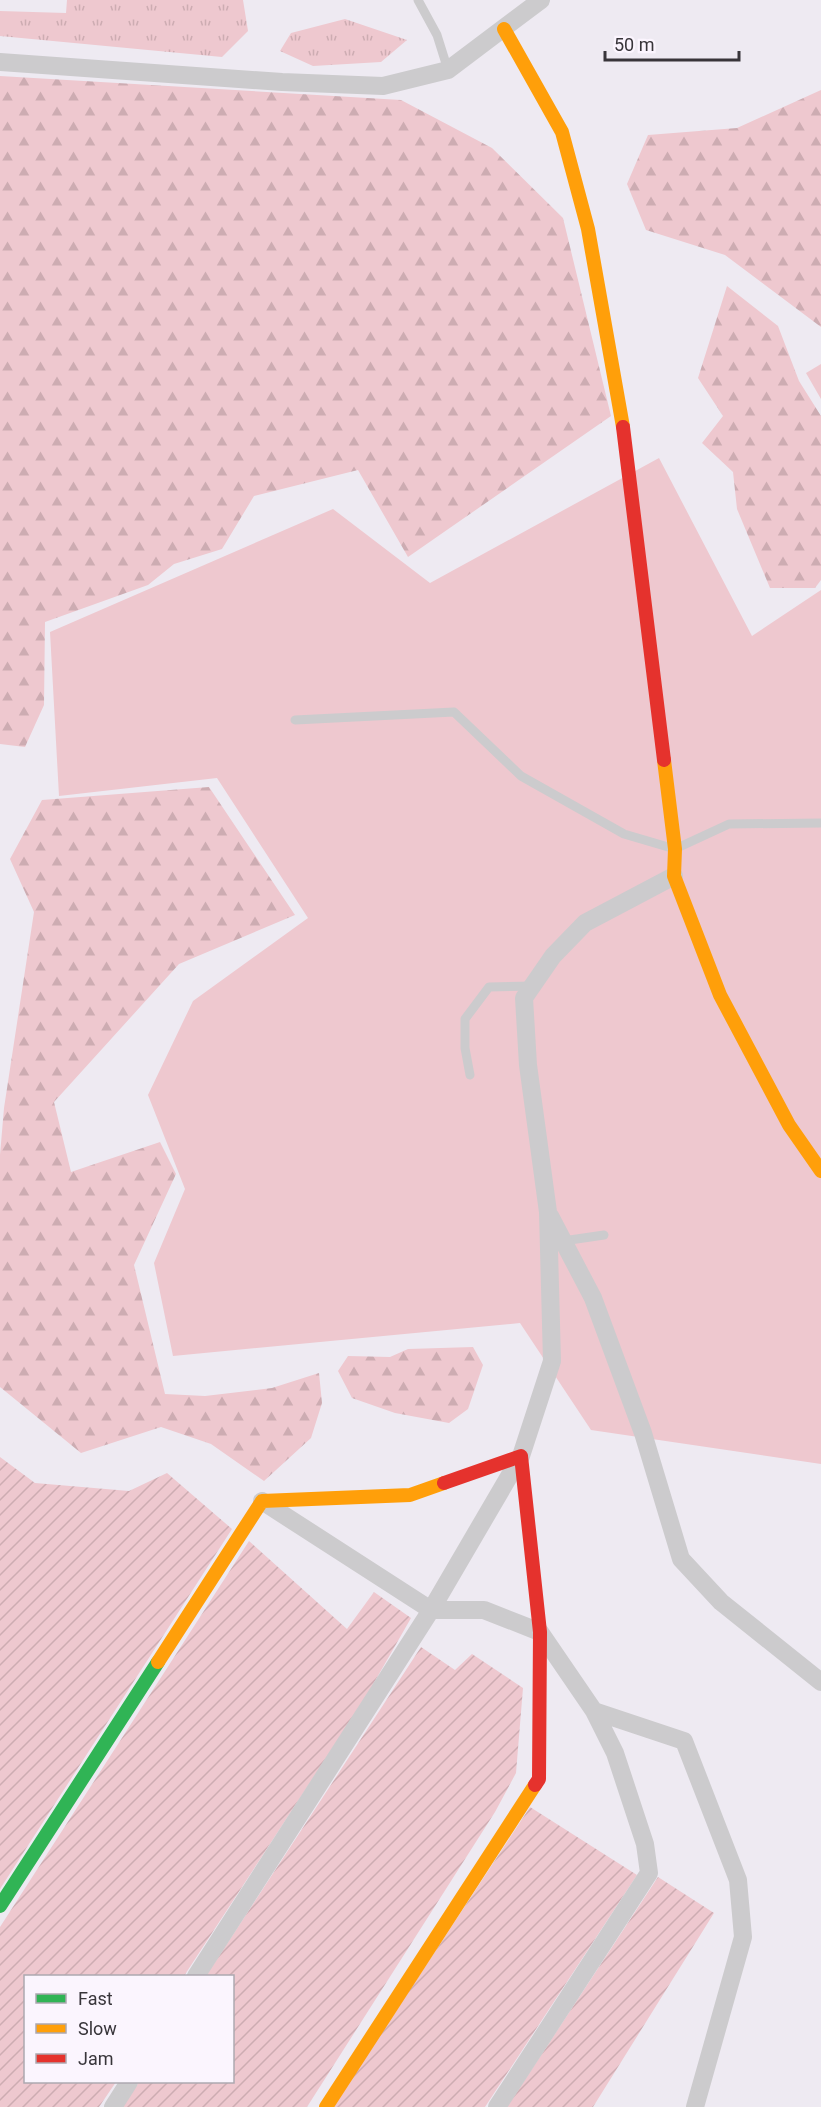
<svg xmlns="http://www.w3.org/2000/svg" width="821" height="2107" viewBox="0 0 821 2107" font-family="Roboto,sans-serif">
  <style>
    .grass { fill: url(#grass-tufts) }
    .forest { fill: url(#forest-firs) }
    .garden { fill: url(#garden-furrows) }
    .pitch { fill: #eec8cf }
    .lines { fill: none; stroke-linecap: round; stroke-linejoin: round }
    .lane { stroke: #cccbcd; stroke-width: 9 }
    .street { stroke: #cccbcd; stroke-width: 18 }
    .fast { stroke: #30b455; stroke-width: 14 }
    .slow { stroke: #ff9f0a; stroke-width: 14 }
    .jam { stroke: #e5322d; stroke-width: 14 }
  </style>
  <defs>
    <pattern id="grass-tufts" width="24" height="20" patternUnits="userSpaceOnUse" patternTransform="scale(1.5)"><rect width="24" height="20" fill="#eec8cf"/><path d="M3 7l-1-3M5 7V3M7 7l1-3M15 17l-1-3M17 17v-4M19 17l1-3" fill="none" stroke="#cdacb2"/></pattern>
    <pattern id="forest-firs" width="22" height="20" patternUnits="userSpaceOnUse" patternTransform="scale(1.5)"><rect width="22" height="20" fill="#eec8cf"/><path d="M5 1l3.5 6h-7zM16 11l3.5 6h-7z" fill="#cdacb2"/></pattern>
    <pattern id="garden-furrows" width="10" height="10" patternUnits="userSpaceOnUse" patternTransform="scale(1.5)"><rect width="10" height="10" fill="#eec8cf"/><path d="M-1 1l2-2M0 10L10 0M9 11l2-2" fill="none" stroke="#cdacb2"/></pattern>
  </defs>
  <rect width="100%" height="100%" fill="#eeeaf2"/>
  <path class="grass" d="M67,0h176l5,31 -26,26 -222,-21v-25l66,2z
    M345,19l62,21 -26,22 -68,4 -33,-15 11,-18z"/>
  <path class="forest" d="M0,76l401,24 91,48 71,70 48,198 -203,141 -50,-87 -104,26 -32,53 -48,15 -26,21 -103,37 -1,83 -19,42 -25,-3z
    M821,90v237l-96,-72 -79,-25 -19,-46 21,-49 89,-7z
    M727,286l51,40 21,55 22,35v164l-6,8h-45l-33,-79 -4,-37 -31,-29 21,-27 -25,-38z
    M209,787l86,128 -116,49 -125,138 17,70 89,-30 16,32 -42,91 31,129 40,2 67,-8 47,-15 3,30 -11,35 -47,43 -53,-37 -50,-17 -80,26 -81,-66v-232l4,-47 30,-196 -24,-53 32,-59z
    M473,1347l10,18 -15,44 -19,14 -54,-10 -43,-15 -14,-27 10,-15 42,1 18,-8z"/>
  <path class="garden" d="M0,1457l35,26 94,8 38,-18 65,56 -232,360z
    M249,1541l98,88 27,-37 37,26 -44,77 -183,281h-158v106h90l-17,25h-99v-180z
    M421,1647l34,23 17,-16 51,34 -7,85 -21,39 -188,295h-185l17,-25h93v-106h-26z
    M530,1807l107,68 -152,232h-152z
    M658,1877l56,36 -121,194h-86z"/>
  <path class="pitch" d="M821,364v35l-15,-26z
    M659,458l93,178 69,-46v874l-230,-34 -71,-107 -347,33 -19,-93 31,-74 -37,-94 45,-94 115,-83 -91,-140 -158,18 -9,-164 283,-123 97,74z"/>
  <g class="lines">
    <path class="lane" d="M418,0l19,35 11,35
      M295,720l159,-8 67,64 103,58 51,15 54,-25 92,-1
      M470,1075l-5,-27v-29l24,-32 44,-1
      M563,1241l41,-6"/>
    <path class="street" d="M0,62l282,20 101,4 65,-16 93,-70
      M550,1216l43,82 50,135 38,126 40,43 100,80
      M262,1501l169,109h53l56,22 54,79 21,42 30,91 4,29 -152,234
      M594,1711l90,30 54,139 5,57 -48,170
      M196,1976l235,-366 90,-154 31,-95 -4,-149 -20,-147 -4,-67 29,-42 32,-33 89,-47
      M113,2107l16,-25"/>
    <path class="fast" d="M0,1906l158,-244"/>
    <path class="slow" d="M504,29l58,103 26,97 35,198
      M664,760l11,89 -1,27 46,119 69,130 32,46
      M158,1662l104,-161 148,-6 34,-12
      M326,2107l209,-322"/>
    <path class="jam" d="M623,427l41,333
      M444,1483l77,-27 19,176 -1,147 -4,6"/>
  </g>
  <rect x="24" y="1975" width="210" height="108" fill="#fbf5fe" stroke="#ada8b0" stroke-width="1.5"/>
  <rect x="36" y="1994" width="30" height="9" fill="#30b455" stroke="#ada8b0" stroke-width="1.5"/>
  <text x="78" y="2005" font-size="18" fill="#38353a">Fast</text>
  <rect x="36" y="2024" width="30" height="9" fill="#ff9f0a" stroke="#ada8b0" stroke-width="1.5"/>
  <text x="78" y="2035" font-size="18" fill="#38353a">Slow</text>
  <rect x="36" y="2054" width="30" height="9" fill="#e5322d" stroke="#ada8b0" stroke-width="1.5"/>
  <text x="78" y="2065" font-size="18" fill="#38353a">Jam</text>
  <path d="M605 51v9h134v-9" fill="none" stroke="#38353a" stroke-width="3"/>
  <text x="614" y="51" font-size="18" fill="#38353a" stroke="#fbf5fe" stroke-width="4.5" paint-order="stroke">50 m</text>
</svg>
